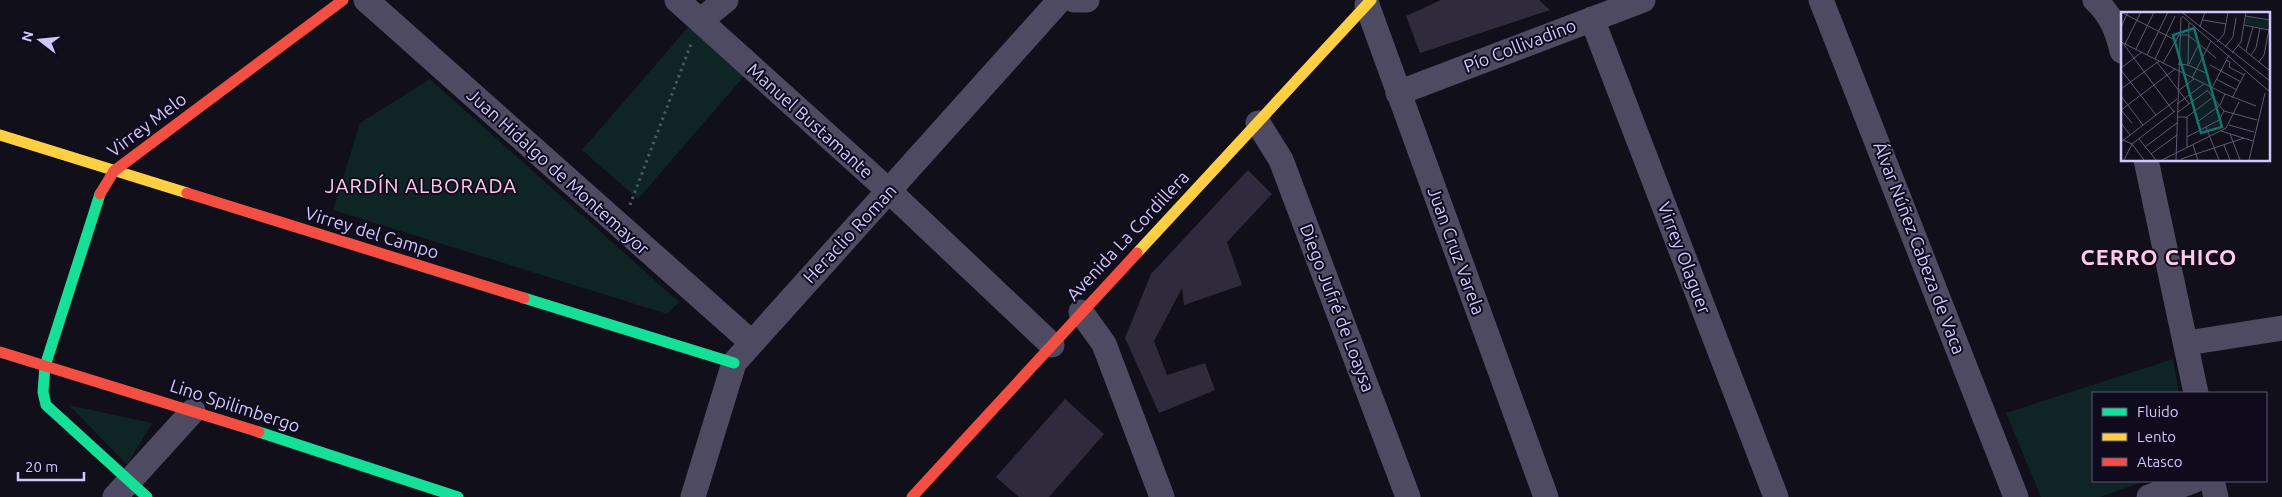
<svg xmlns="http://www.w3.org/2000/svg" width="2282" height="497" viewBox="0 0 2282 497" font-family="Ubuntu,sans-serif">
  <style>
    .green { fill: #0e2425 }
    .building { fill: #2f2b3d }
    .lines { fill: none; stroke-linecap: round; stroke-linejoin: round }
    .path { stroke: #495766; stroke-width: 3; stroke-dasharray: 2.5 4; stroke-linecap: butt }
    .street { stroke: #4d4a62; stroke-width: 25 }
    .fast { stroke: #16e098; stroke-width: 11 }
    .slow { stroke: #ffcf43; stroke-width: 11 }
    .jam { stroke: #f24e42; stroke-width: 11 }
    .labels { text-anchor: middle; stroke-width: 4; stroke-linejoin: round; paint-order: stroke }
    .street-label { font-size: 18px; fill: #d1c7ff; stroke: #0f0b1d }
    .quarter-label { font-size: 20px; letter-spacing: 1px; fill: #ffc9e8; stroke: #0f0b1d }
    .district-label { font-size: 22px; font-weight: bold; letter-spacing: 1px; fill: #ffc9e8; stroke: #0f0b1d }
    .inset-road { fill: none; stroke: #5e5975; stroke-width: 1 }
    .view { fill: #0f766e; fill-opacity: 0.15; stroke: #0f766e; stroke-width: 2.5 }
    .inset-edge { fill: none; stroke: #d1c7ff; stroke-width: 2.5 }
  </style>
  <rect width="100%" height="100%" fill="#110f19"/>
  <path class="green" d="M690,25l56,49 -108,125 -56,-49z
    M430,79l249,223 -12,12 -334,-104 27,-87z
    M2173,359l6,34h-86v88h52l-45,16h-59l-35,-84z
    M69,405l83,18 -25,42z"/>
  <path class="building" d="M1441,0h98l11,10 -130,43 -14,-37z
    M1248,170l24,24 -45,48 15,43 -58,20 -2,-17 -28,53 13,34 38,-12 10,27 -56,23 -34,-75 26,-64z
    M1065,399l39,35 -55,63h-30l-23,-20z"/>
  <g class="lines">
    <path class="path" d="M630,205l61,-161"/>
    <path class="street" d="M366,0l385,342
      M677,0l212,191 163,154
      M1074,0h13
      M1821,0l195,497
      M2095,0c16,15 22,30 27,51
      M1367,5l179,492
      M1592,19l184,478
      M700,21l26,-21
      M1398,93l245,-93
      M1258,123l23,37 127,337
      M2146,160l50,233
      M1081,312l23,32 58,153
      M2187,343l95,-15
      M2212,481l4,16
      M115,497l78,-86
      M693,497l41,-134 326,-363
      M2149,497l44,-16"/>
    <path class="fast" d="M100,194l-55,172 -2,26 3,13 101,92
      M524,298l210,65
      M259,432l199,65"/>
    <path class="slow" d="M0,135l187,58
      M1137,253l234,-253"/>
    <path class="jam" d="M187,193l337,105
      M100,194l14,-23 229,-171
      M0,352l259,80
      M912,497l225,-244"/>
  </g>
  <g class="labels">
    <g class="street-label">
      <text transform="translate(1520 46) rotate(-21)" y="6">Pío Collivadino</text>
      <text transform="translate(810 121) rotate(42)" y="6">Manuel Bustamante</text>
      <text transform="translate(147 125) rotate(-37)" y="6">Virrey Melo</text>
      <text transform="translate(558 172) rotate(42)" y="6">Juan Hidalgo de Montemayor</text>
      <text transform="translate(372 233) rotate(17)" y="6">Virrey del Campo</text>
      <text transform="translate(850 234) rotate(-47)" y="6">Heraclio Roman</text>
      <text transform="translate(1128 236) rotate(-47)" y="6">Avenida La Cordillera</text>
      <text transform="translate(1919 248) rotate(69)" y="6">Álvar Núñez Cabeza de Vaca</text>
      <text transform="translate(1456 251) rotate(70)" y="6">Juan Cruz Varela</text>
      <text transform="translate(1684 258) rotate(69)" y="6">Virrey Olaguer</text>
      <text transform="translate(1337 308) rotate(69)" y="6">Diego Jufré de Loaysa</text>
      <text transform="translate(235 406) rotate(18)" y="6">Lino Spilimbergo</text>
    </g>
    <g class="quarter-label">
      <text x="421" y="193">JARDÍN ALBORADA</text>
    </g>
    <g class="district-label">
      <text x="2159" y="265">CERRO CHICO</text>
    </g>
  </g>
  <g transform="translate(2121 12)">
    <rect width="149" height="149" fill="#110f19"/>
    <path d="M125,4l24,5 -2,8 -23,-5z" fill="#0e2425"/>
    <path class="inset-road" d="M0,0l56,29M62,1l87,68M61,4l88,76M125,4l24,4M82,8l23,4M123,13l25,5M0,15l7,-15M79,15l5,-15M0,30l104,52 31,12M1,30l52,70M96,30l7,-8 4,-22M4,32l16,-32M117,33l32,26M104,35l8,-10 3,-19M15,37l18,-37M125,39l7,-24M111,41l9,-11 5,-30M26,43l21,-43M130,43l5,-7 4,-20M34,47l20,-43M105,48l4,2 -1,5 15,8M36,50l32,42M138,50l5,-7 6,-31M42,51l16,-28h9l28,23M57,52l10,1 20,9M68,52l10,-20M67,53l1,-42M89,53l31,17M0,56l21,-16M0,58l35,45M71,66l19,-37M95,67l21,11M91,76l17,-33M0,77l38,-28M86,78l17,21 33,9M57,79l16,-12M0,84l22,29M111,86l13,-25M56,92l27,-20M0,98l54,-41M0,98l11,13M57,100l30,-22M56,105h10l26,-20M0,111l9,12M75,111l24,-18 5,-11M108,113l25,7M85,115l13,33M100,119l32,10M109,122l10,26M66,125l32,-17 5,-9M18,127l17,21M2,128l9,4 12,16M0,130l56,-43M72,133l5,15M103,133l6,15M24,135l32,-24M66,136v-31M30,142l26,-19M60,147l63,-21M3,148l8,-16 43,-33M41,148l64,-32 13,-26M55,148l5,-143M128,148l16,-67"/>
    <path class="view" d="M73,16l28,99 -21,6 -28,-98z"/>
    <rect width="149" height="149" class="inset-edge"/>
  </g>
  <rect x="2092" y="392" width="175" height="90" fill="#0f0b1d" stroke="#5d5677"/>
  <rect x="2102" y="408" width="25" height="8" fill="#16e098" stroke="#5d5677"/>
  <text x="2137" y="417" font-size="15" fill="#d1c7ff">Fluido</text>
  <rect x="2102" y="433" width="25" height="8" fill="#ffcf43" stroke="#5d5677"/>
  <text x="2137" y="442" font-size="15" fill="#d1c7ff">Lento</text>
  <rect x="2102" y="458" width="25" height="8" fill="#f24e42" stroke="#5d5677"/>
  <text x="2137" y="467" font-size="15" fill="#d1c7ff">Atasco</text>
  <g transform="translate(40 40) rotate(286)" stroke="#0f0b1d" stroke-width="4" paint-order="stroke">
  <path d="M0-4L9 19L0 12L-9 19Z" fill="#d1c7ff"/>
  <text y="-8" font-size="14" font-weight="bold" text-anchor="middle" fill="#d1c7ff">N</text>
  </g>
  <path d="M18 472v8h66v-8" fill="none" stroke="#d1c7ff" stroke-width="2.5"/>
  <text x="25" y="472" font-size="15" fill="#d1c7ff" stroke="#0f0b1d" stroke-width="4" paint-order="stroke">20 m</text>
</svg>
